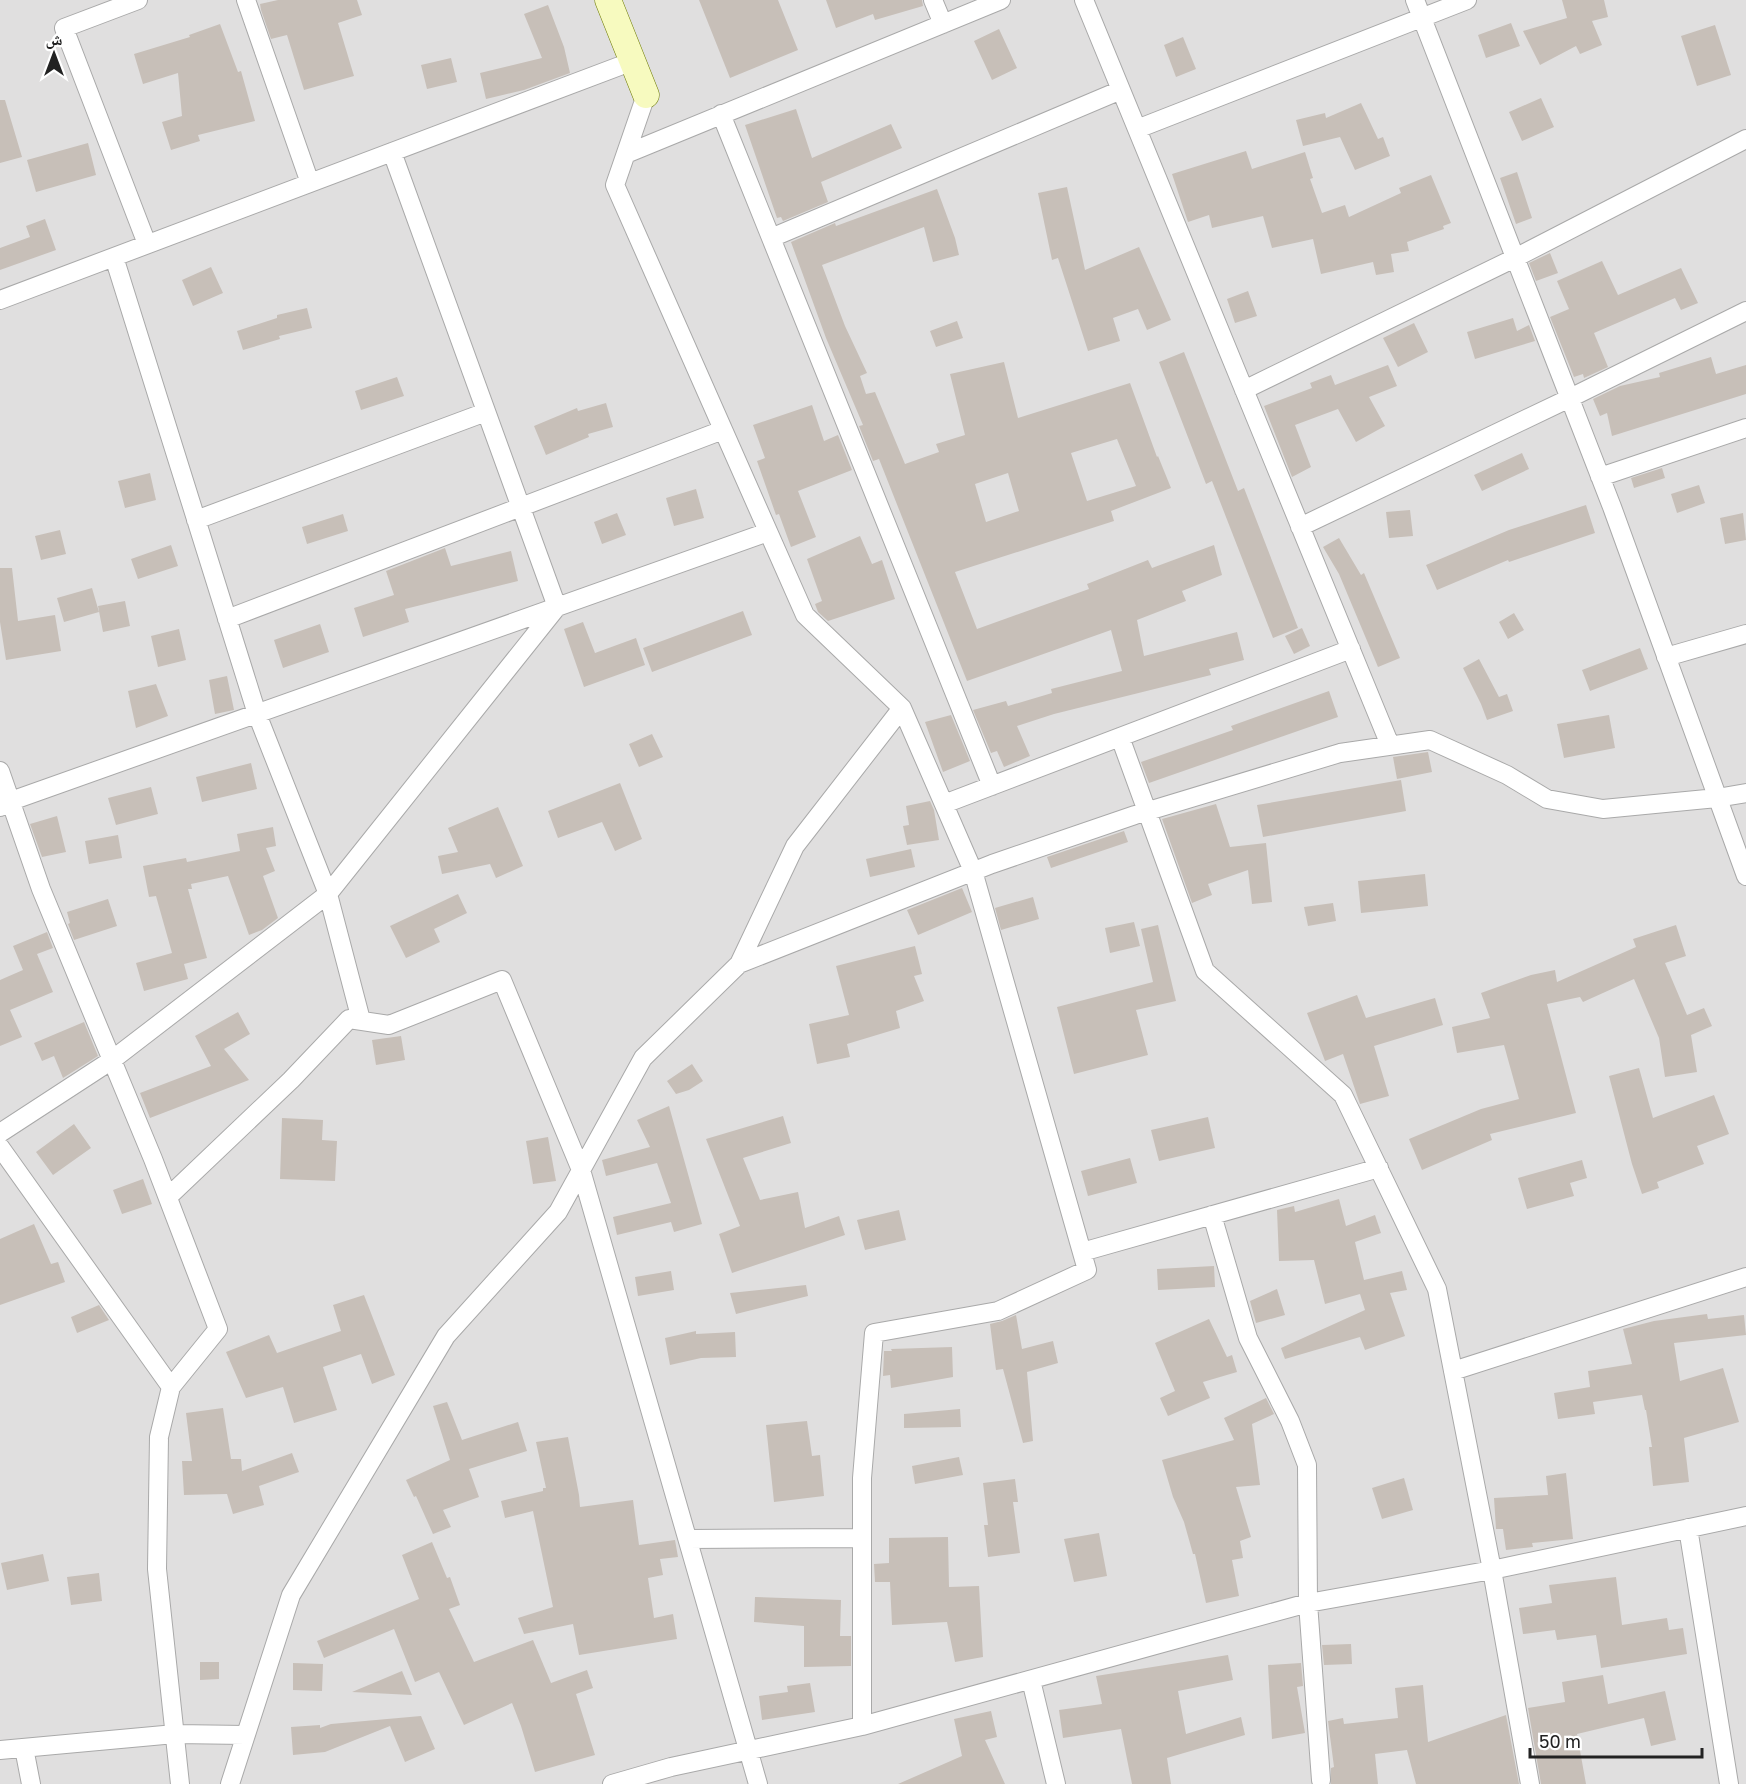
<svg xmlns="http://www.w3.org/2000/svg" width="1746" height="1784" viewBox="0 0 1746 1784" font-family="'Golos Text','Noto Naskh Arabic',sans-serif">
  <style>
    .residential { fill: #e0dfdf }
    .building { fill: #c7bfb8; fill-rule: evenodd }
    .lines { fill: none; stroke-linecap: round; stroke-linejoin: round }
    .street-casing { stroke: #a9a9a9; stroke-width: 20 }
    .secondary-casing { stroke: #707d05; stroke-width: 27 }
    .street { stroke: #fff; stroke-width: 18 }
    .secondary { stroke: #f7fabf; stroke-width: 26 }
  </style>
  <rect width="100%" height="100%" fill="#f2efe9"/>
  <path class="residential" d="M0,0h1746v1784h-1746z"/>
  <path class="building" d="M278,0h79l5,15 -24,8 16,53 -50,14 -17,-55 -16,4 -10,-29 -1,-6z
    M699,0h79l20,50 -68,28z
    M826,0h96l1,6 -48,14 -2,-6 -37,14z
    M1562,0h42l4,17 -16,4 10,24 -22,9 -4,-8 -36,19 -17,-34 44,-13z
    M548,5l16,42 6,26 -46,17 -38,9 -6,-26 62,-15 -18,-44z
    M1511,23l9,23 -34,12 -8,-23z
    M220,24l18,48 3,-1 14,50 -57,14 2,6 -29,9 -9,-28 20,-6 -4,-43 -35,11 -9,-30 56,-17 -1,-2z
    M1715,25l16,50 -34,11 -16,-50z
    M999,29l18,39 -25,12 -18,-39z
    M1183,37l13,32 -20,8 -12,-32z
    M451,58l6,24 -30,7 -6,-24z
    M1541,98l13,29 -32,14 -13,-29z
    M0,100h5l17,57 -22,6z
    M1361,103l17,36 5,-2 7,19 -35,14 -15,-33 -37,9 -7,-26 29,-7 1,5z
    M796,109l16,49 79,-34 11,24 -81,34 7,20 -45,19 -2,-4 -4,1 -32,-93z
    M88,143l8,32 -60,17 -9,-32z
    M1246,151l6,18 53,-17 8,26 -3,1 12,34 23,-8 4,12 52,-24 -2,-5 32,-13 20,48 -8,3 1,3 -37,13 2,9 -18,3 3,18 -18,3 -3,-13 -52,12 -8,-35 -41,9 -9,-32 -51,12 -3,-13 -21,7 -16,-48z
    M1517,172l15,46 -16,6 -16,-46z
    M1067,187l18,83 54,-23 32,73 -24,10 -9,-21 -25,9 7,23 -32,10 -30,-93 -6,2 -14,-67z
    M937,189l18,49 4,17 -26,7 -9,-35 -102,38 23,61 22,47 -7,3 6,18 9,-2 30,72 34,-12 -3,-8 29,-9 -15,-61 54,-12 14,56 112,-35 27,74 1,-1 13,32 -60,23 3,10 -159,51 22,57 112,-40 -2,-5 61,-24 4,8 62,-23 8,30 -40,16 4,10 -49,19 7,36 93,-24 7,28 -35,9 2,6 -157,39 -37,12 13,30 -26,11 -7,-16 -6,2 -18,-43 33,-9 2,5 44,-13 -1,-4 71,-18 -11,-41 -144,51 -88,-222 -6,2 -14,-35 4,-1 -37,-87 -35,-96 44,-19 1,3zM1117,439l19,47 -49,15 -16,-48zM1008,473l11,38 -33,11 -11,-38z
    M45,219l11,31 -56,20v-22l30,-11 -4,-11z
    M1550,253l8,20 -22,8 -7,-18z
    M1602,261l16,34 63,-27 17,35 -17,7 -6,-12 -81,35 14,34 -24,11 -1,-4 -9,3 -24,-60 19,-8 -12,-28z
    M211,267l12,26 -30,13 -11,-26z
    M1248,291l9,25 -22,7 -8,-24z
    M307,308l5,20 -33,8 1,3 -37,11 -6,-19 40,-13v-3z
    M1513,318l4,13 12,-6 6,16 -60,18 -8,-27z
    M957,321l6,17 -27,9 -6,-16z
    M1414,323l14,29 -30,15 -15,-29z
    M1184,352l54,139 6,-3 54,140 -25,10 -61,-157 -6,3 -47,-122z
    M1711,357l5,17 30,-9v29l-134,42 -5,-23 -7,3 -7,-17 27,-13 40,-9 -1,-4z
    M1388,365l9,21 -28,11 16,29 -29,16 -18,-33 -43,16 16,42 -19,10 -28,-71 48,-18 -2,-5 21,-8 4,10z
    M397,377l7,19 -43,14 -6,-19z
    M606,403l7,24 -25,7 1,3 -43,18 -12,-29 43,-18 1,3z
    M812,405l12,36 14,-6 14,35 -54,21 18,46 -25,10 -12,-33 -3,1 -19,-54 8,-3 -12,-33z
    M1522,453l7,16 -47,22 -8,-16z
    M1662,468l3,10 -31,10 -3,-10z
    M150,473l6,27 -31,8 -7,-27z
    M1699,485l6,18 -28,10 -6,-19z
    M696,489l8,29 -30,8 -8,-28z
    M1586,505l9,28 -86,29 -1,-2 -71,30 -11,-25 83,-35z
    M1410,510l3,26 -24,2 -3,-26z
    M617,513l9,22 -24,9 -8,-22z
    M1743,513l3,27 -21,4 -5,-26z
    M343,514l5,17 -41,13 -5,-17z
    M60,530l6,24 -25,6 -6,-24z
    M860,536l12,28 10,-4 13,39 -67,22 -10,-9 -3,-8 7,-3 -15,-42z
    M1339,538l22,37 3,-2 36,85 -22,9 -39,-93 -16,-27z
    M171,545l7,21 -40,13 -7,-20z
    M445,548l6,18 60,-15 7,30 -113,28 4,13 -46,15 -9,-29 40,-13 -8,-24z
    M0,568h12l6,53 37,-6 6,36 -55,9 -6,-38z
    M92,588l7,24 -35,10 -7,-24z
    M125,601l5,25 -27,6 -5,-26z
    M743,611l9,24 -100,37 -9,-24z
    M1514,613l10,17 -16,9 -9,-17z
    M583,622l12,31 41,-15 9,27 -61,22 -20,-58z
    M320,624l9,28 -46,16 -9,-28z
    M1302,628l8,18 -16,8 -9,-18z
    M179,629l7,31 -28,7 -7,-31z
    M1640,648l8,21 -58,22 -8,-21z
    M1479,659l20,38 8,-3 6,17 -26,9 -6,-16 -18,-36z
    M227,676l7,34 -19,4 -6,-34z
    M156,684l12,32 -32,12 -8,-37z
    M1329,691l9,26 -189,66 -8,-21 92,-32 -2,-4z
    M951,715l19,46 -27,11 -18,-50z
    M1609,715l6,33 -51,10 -7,-34z
    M652,734l11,23 -24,10 -10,-23z
    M1428,752l4,20 -35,7 -4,-22z
    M251,763l6,26 -55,13 -6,-25z
    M1401,780l5,31 -143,26 -6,-32z
    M620,783l22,56 -27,12 -13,-29 -44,16 -10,-27z
    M151,787l7,27 -42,11 -8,-27z
    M930,801l4,9 5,30 -32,5 -4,-19 6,-1 -3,-19z
    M1216,804l14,43 36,-4 6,59 -20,2 -4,-34 -40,14 4,11 -20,8 -30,-84z
    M498,807l25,59 -27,12 -6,-14 -48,10 -4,-18 20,-4 -10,-24z
    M57,816l9,36 -24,5 -12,-33z
    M273,827l3,19 -10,2 9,23 -12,5 15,42 -16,12 -13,5 -21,-59 -37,8 1,5h-4l19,69 -23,6 4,15 -44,12 -8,-28 36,-10 -16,-57 -7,1 -6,-31 43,-8 1,4 53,-11 -3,-17z
    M1124,831l4,11 -77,26 -4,-11z
    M118,835l4,23 -33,6 -4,-23z
    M911,849l4,18 -45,10 -4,-18z
    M1425,874l3,32 -67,7 -3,-32z
    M962,888l10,24 -54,23 -11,-25z
    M458,894l9,19 -33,16 6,13 -34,16 -16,-32z
    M1033,897l6,22 -38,11 -6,-22z
    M108,899l9,27 -43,14 -6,-16 2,-1 -3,-11z
    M1333,903l3,18 -28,5 -4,-19z
    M1134,922l6,24 -30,7 -5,-25z
    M1158,925l18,76 -40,9 12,45 -74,19 -17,-67 96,-25 -12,-53z
    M1676,925l10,31 -21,7 22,52 17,-7 8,18 -21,9 6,37 -32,5 -6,-39 -25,-59 -51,23 -3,-5 -33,7 29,109 -86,21 2,6 -70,30 -13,-31 72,-30 38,-10 -15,-54 -47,8 -5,-26 38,-9 -9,-25 50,-18 24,-5 2,12 79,-35 -3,-8z
    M47,932l6,16 -16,6 16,38 -43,18 12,27 -22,9v-66l23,-10 -10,-24z
    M915,946l7,28 -8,2 10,25 -28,10 4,17 -53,16 3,13 -33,7 -8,-40 40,-9 -13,-49z
    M1357,995l9,23 69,-20 8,27 -69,21 15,50 -29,8 -17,-50 -18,7 -18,-48z
    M238,1012l12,22 -26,15 25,31 -99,38 -10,-25 71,-27 -16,-30z
    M84,1022l14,34 -35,22 -9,-22 -12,5 -8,-18z
    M401,1036l4,24 -29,5 -4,-25z
    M692,1064l11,17 -14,9 -13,4 -9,-13z
    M1639,1068l14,50 61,-23 15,39 -32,12 7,18 -47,18 2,6 -17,6 -10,-30 -23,-88z
    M669,1106l33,118 -28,8 -3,-10 -54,13 -4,-18 58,-14 -14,-40 -51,13 -4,-16 48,-13 -13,-27z
    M783,1116l8,27 -48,15 17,42 38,-8 7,36 34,-12 6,19 -113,38 -13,-39 21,-8 -34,-87z
    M1208,1117l7,31 -56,13 -8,-31z
    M282,1118l41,2 -1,20 15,1 -2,40 -55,-2z
    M74,1124l17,24 -38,27 -17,-23z
    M548,1137l8,44 -23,3 -7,-43z
    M1130,1158l7,25 -49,13 -7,-25z
    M1582,1160l5,18 -17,5 4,13 -47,13 -9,-31z
    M143,1179l9,25 -30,10 -9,-24z
    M1339,1199l7,27 29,-11 6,18 -26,9 9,38 38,-9 5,19 -17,3 15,43 -40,14 -5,-13 -75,22 -4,-11 84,-38 -5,-16 -35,10 -11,-44 -35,1 -2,-51 17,-4 1,6z
    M899,1210l7,30 -41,10 -8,-30z
    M34,1224l17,40 7,-2 7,20 -65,23v-66z
    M1214,1266l1,21 -57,3 -1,-21z
    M671,1271l3,19 -36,6 -3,-19z
    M806,1285l2,11 -72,18 -6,-21z
    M1277,1289l8,26 -29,8 -6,-22z
    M364,1295l31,80 -23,9 -11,-30 -38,13 14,43 -43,13 -11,-36 -37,11 -20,-46 43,-17 8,18 64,-22 -8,-26z
    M99,1305l10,15 -32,13 -6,-16z
    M1707,1314l1,5 36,-4 2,20 -72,8 6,38 43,-13 16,54 -55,16 5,44 -36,4 -4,-39h3l-6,-37h-1l-3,-15 -49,7 2,12 -37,5 -4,-26 36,-6 -2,-16 44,-7 -9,-35 31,-8z
    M1016,1315l6,34 31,-8 5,22 -31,9 6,69 -10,2 -20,-74 -7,1 -6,-46 12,-3z
    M1209,1319l18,38 5,-2 5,17 -34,10 7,16 -42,18 -8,-18 15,-7 -20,-48z
    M696,1331v3l39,-2 1,25 -35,1 -31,7 -5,-27z
    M952,1347l1,30 -62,11 -1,-13 -7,1 1,-25h8l-1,-2z
    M1266,1398l8,16 -22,10 8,61 -24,2 15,50 -11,4 3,17 -11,2 7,36 -33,7 -11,-49h-2l-9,-32 -11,-25 -11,-37 72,-20 -10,-22z
    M447,1402l15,38 56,-18 9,29 -58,18 10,28 -36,13 8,17 -18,7 -17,-38 -2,1 -8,-17 44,-20 -17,-54z
    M223,1408l8,51h10l1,12 50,-18 7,19 -40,14 5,19 -31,9 -6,-20 -43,1 -2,-34h10l-6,-48z
    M960,1409l1,18 -57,1v-14z
    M807,1421l5,35 8,-1 4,41 -50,6 -8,-77z
    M568,1437l11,58 1,12 53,-7 6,45 36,-5 3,17 -18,2 3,16 -15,3 6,40 19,-4 4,25 -98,16 -6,-31 -49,10 -6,-16 35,-11 -20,-96 -28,7 -4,-17 42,-10v-3h3l-10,-46z
    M959,1457l4,18 -48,9 -3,-18z
    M1566,1473l7,66 -41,4 1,4 -27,3 -3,-21h-7l-2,-31 54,-3 -2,-19z
    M1404,1478l9,32 -31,9 -10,-31z
    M1015,1479l3,23h-5l7,51 -32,4 -4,-32h4l-5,-42z
    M1099,1533l8,43 -33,6 -10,-43z
    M948,1537l1,50 30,-1 4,71 -28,5 -8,-40 -55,3 -2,-43h-15l-1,-18 15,-1v-25z
    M432,1542l15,36 3,-1 10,28 -11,4 25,53 59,-22 18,43 36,-13 6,18 -17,6 19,61 -60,17 -14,-46 -9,-23 -48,22 -25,-53 -24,10 -21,-53 -70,29 -7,-17 102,-42 -17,-44z
    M43,1554l6,27 -42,9 -6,-27z
    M99,1573l3,28 -31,4 -4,-28z
    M1616,1577l6,48 45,-7 2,12 14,-2 4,26 -86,14 -5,-33 -39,5 -2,-10 -32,4 -4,-26 33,-5 -3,-18z
    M755,1597l86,3 -1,36h11v30l-47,1v-41l-50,-4z
    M1351,1644l1,20 -28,1 -2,-20z
    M1228,1655l5,25 -55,11 8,43 55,-17 4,18 -78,23 4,26h-39l-11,-55 -58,9 -4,-28 43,-6 -6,-28z
    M200,1662h19v17l-19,1z
    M293,1663l30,1 -1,27 -29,-1z
    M1301,1663l2,23 -6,1 8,46 -33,6 -4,-74z
    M402,1671l10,24 -60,-3z
    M1603,1675l5,29 57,-13 11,49 -25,6 -7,-28 -67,16 9,50h-45l-13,-76 37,-6 -3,-20z
    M810,1683l5,29 -53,8 -3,-24 29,-4 -1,-6z
    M1423,1685l5,57 78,-27 13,69h-103l-9,-34 -32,4 3,30h-47v-16l3,-1 -6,-46 15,-3 1,6 54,-6 -3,-30z
    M991,1711l6,26 -12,3 20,44h-107l64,-28 -8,-37z
    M421,1716l14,33 -30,13 -15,-36 -65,26 -32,3 -2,-28 29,-2v3l11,-4z"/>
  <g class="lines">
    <g class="street-casing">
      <path id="street" d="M138,0l-74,28 83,216
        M246,0l64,183
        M933,0l10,24
        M1084,0l306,745
        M1415,0l197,507 134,369
        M646,95l-31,90 190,430 97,93 71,163 114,399 -89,41 -124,22 -12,145v248
        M721,114l271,672
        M1137,129l330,-129
        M626,154l375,-154
        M771,238l350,-148
        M114,257l143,457 71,180 33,126
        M0,300l633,-239
        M1244,390l271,-132 231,-119
        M1600,477l146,-49
        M196,520l290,-108
        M1300,527l270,-129 176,-87
        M227,619l496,-189
        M1666,657l80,-23
        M1120,737l85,234 138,124 94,194 55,281 38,214
        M0,771l41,118 112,270 65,170 -47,58 -12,50 -2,132 23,215
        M944,804l407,-155
        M0,807l11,-6 757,-269
        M739,964l56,-118 107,-138
        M0,1133l112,-73 216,-166 229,-287 -165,-455
        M0,1147l171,240
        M168,1197l123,-117 58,-61 40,6 113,-45 79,190 177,614
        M1212,1215l36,123 42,83 17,44 1,138 13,177
        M1082,1252l297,-84
        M1453,1371l293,-94
        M1688,1528l41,256
        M688,1539l174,-1
        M1031,1680l25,104
        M24,1748l7,36
        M0,1750l175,-16 70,1
        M230,1784l61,-189 155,-259 112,-124 85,-154 96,-94 253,-100 143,-49 205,-62 90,-13 77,35 40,24 56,10 114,-11 29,-5
        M612,1784l59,-17 191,-41 446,-123 184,-33 254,-54"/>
    </g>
    <g class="secondary-casing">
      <path id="secondary" d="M608,0l38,95"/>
    </g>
    <use href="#street" class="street"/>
    <use href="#secondary" class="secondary"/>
  </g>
  <g transform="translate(54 54)" stroke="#ffffff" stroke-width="4.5" paint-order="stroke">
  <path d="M0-4.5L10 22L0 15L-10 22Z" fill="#222222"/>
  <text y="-9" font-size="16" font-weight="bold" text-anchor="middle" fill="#222222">ش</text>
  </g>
  <path d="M1530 1748v9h172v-9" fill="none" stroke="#222222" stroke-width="3"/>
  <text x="1539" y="1748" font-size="18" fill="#222222" stroke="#ffffff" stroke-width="4.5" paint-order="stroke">50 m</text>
</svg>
